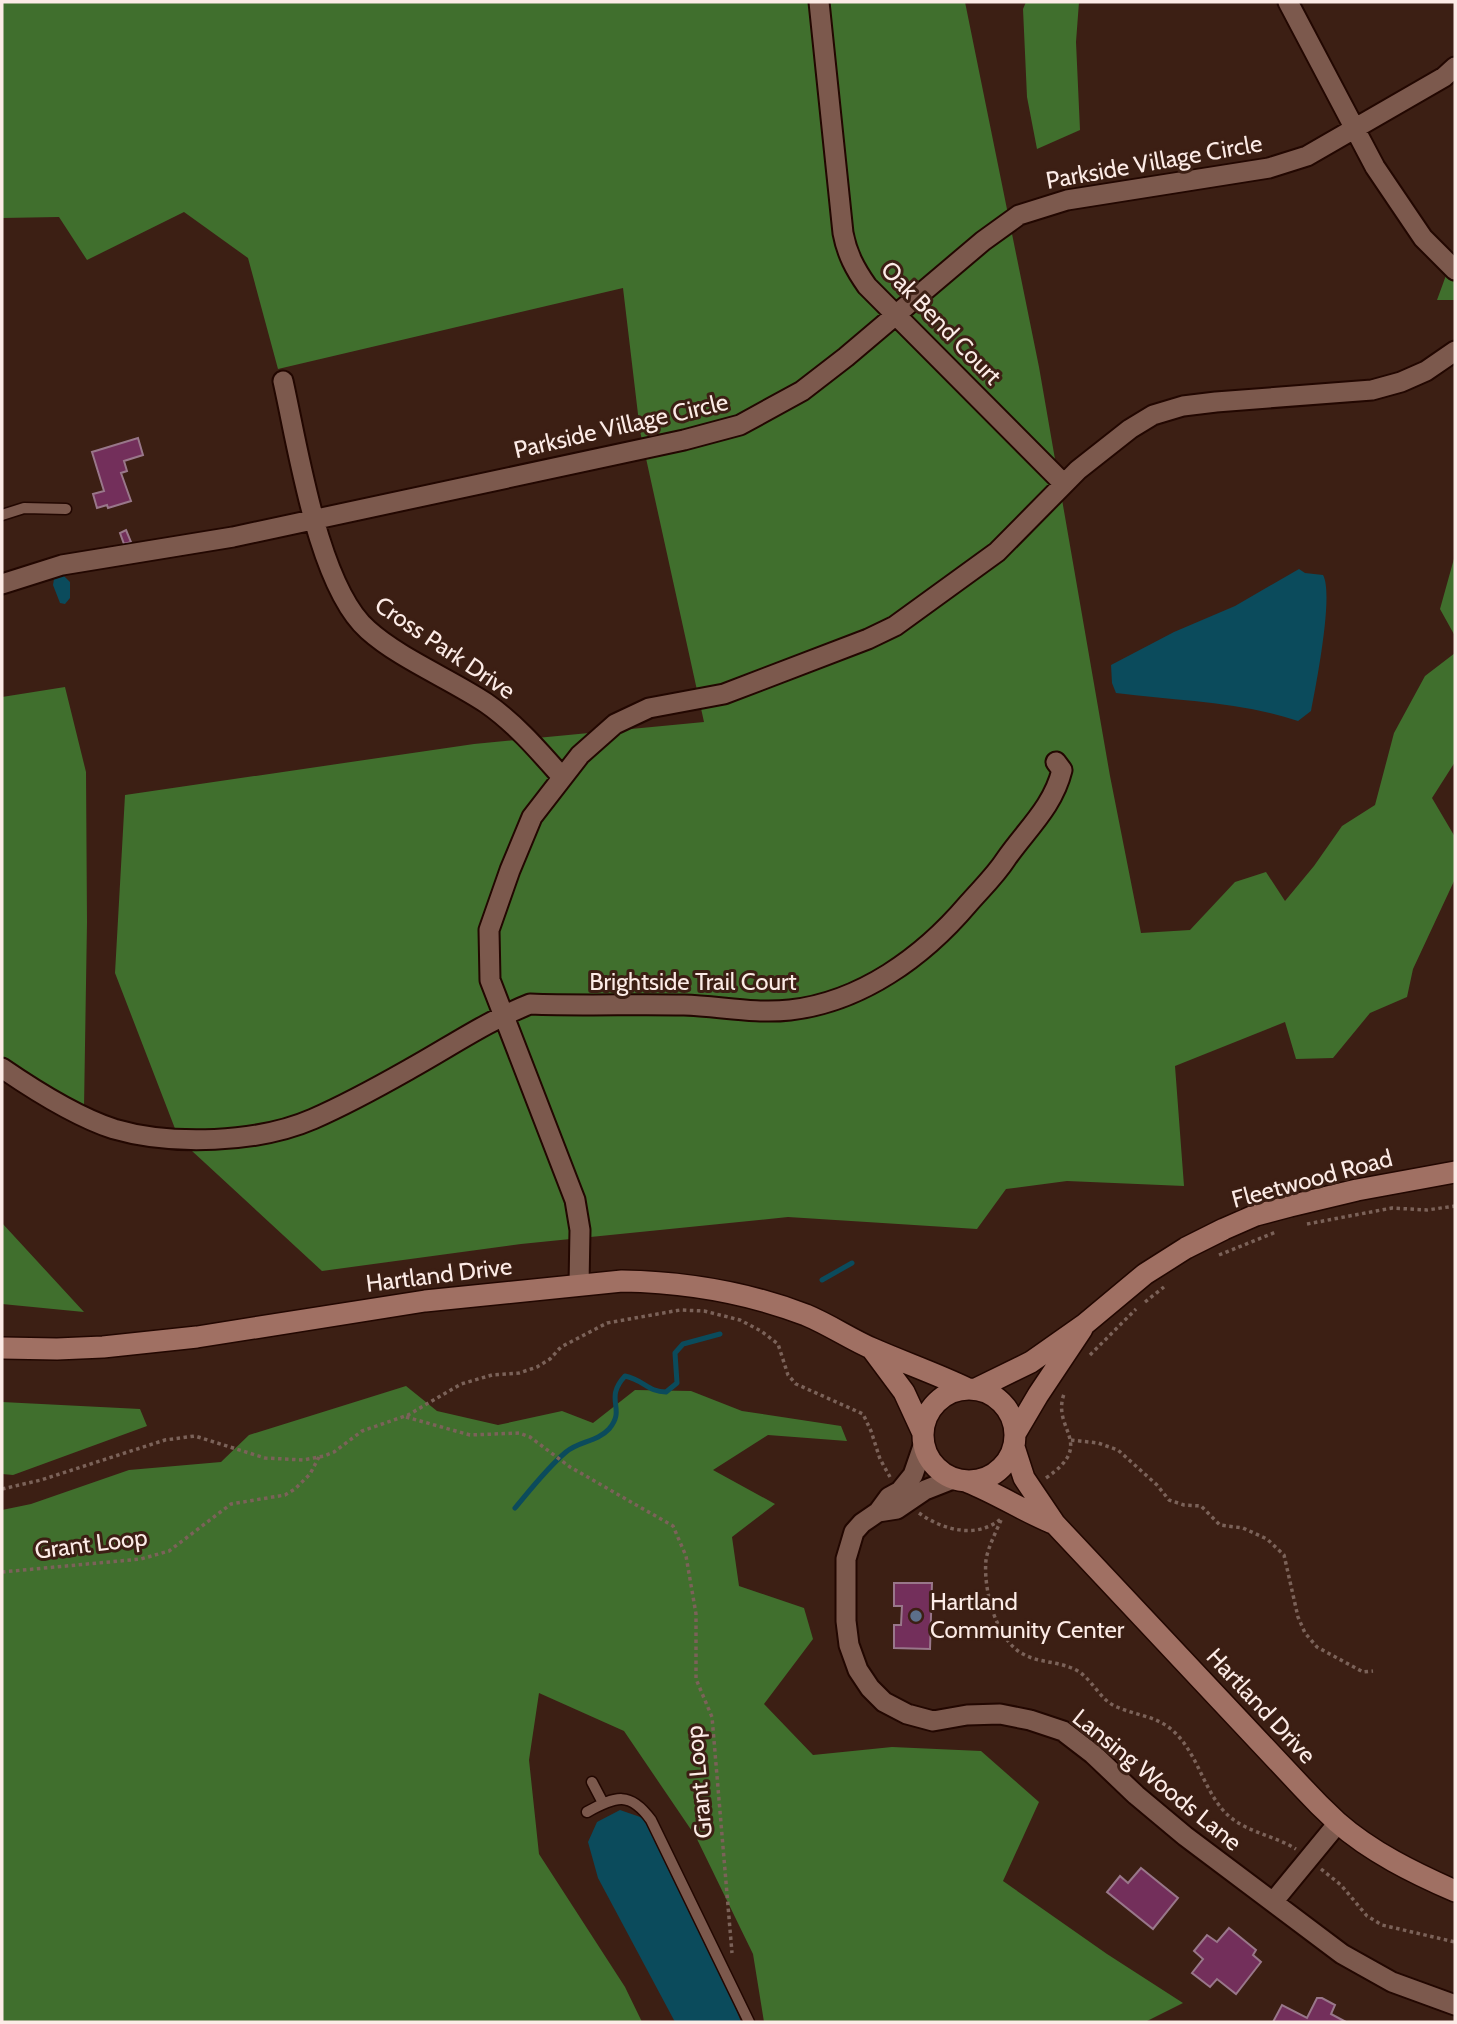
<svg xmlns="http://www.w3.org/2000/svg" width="1457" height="2024" viewBox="0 0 1457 2024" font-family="Cabin,sans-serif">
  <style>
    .forest { fill: #406f2d }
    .water { fill: #0b4b5c }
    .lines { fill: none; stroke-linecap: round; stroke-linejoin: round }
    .stream { stroke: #0b4b5c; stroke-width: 5 }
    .building { fill: #732f5b; stroke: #99778a; stroke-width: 2 }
    .lane-casing { stroke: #220701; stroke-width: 13 }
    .street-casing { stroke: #220701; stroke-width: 23 }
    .secondary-casing { stroke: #220701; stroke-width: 24 }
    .path { stroke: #7b6259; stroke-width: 3.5; stroke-dasharray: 3.5 3.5; stroke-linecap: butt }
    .lane { stroke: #7c594d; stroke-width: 10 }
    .street { stroke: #7c594d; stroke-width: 19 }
    .secondary { stroke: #a07063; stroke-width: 21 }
    .service-dot { fill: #5c6f8a; stroke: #3c1f14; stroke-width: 2.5 }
    .labels { text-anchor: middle; stroke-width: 6; stroke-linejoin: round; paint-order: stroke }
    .street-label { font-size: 24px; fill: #fcebe6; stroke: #3c1f14 }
    .poi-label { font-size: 24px; fill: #fcebe6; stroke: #3c1f14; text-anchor: start }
  </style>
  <rect width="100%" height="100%" fill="#3c1f14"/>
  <path class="forest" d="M2,2h963l74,365 71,409 31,157 49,-3 45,-48 31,-10 19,29 29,-35 28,-40 33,-21 19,-72 31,-57 30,-23v109l-23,36 23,39v42l-42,90 -6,28 -37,16 -37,45 -37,1 -11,-37 -110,44 9,120 -117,-5 -61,8 -29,40 -189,-12 -267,27 -199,27 -143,-132 -64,-166 10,-178 349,-51 230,-22 -64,-291 -17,-143 -345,81 -30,-111 -64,-46 -97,48 -28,-43 -57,1z
    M1026,2h53l-3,40 4,88 -43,19 -10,-52 -4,-88z
    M1455,258v42h-18l15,-41z
    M1455,555v81l-15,-27z
    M65,687l21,85 1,150 -3,186 -80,-49 -2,2v-364z
    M2,1223l82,89 -82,-8z
    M406,1386l31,25 61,14 64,-14 31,12 42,-33 56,1 51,20 99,15 6,15 -79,-6 -55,35 62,34 -43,33 7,49 65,22 9,31 -49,65 49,51 79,-8 89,4 58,51 -36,79 104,73 76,49 -38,19h-381l-11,-68 -57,-117 -72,-106 -85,-38 -10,67 10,94 86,133 17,35h-640v-512l29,-6 98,-34 92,-8 28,-27z
    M2,1402l138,7 7,17 -134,49 -11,-1z"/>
  <path class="water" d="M1299,569l6,4 18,2c11,19 -7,110 -12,136l-13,10c-59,-20 -121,-20 -182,-28l-4,-10 -1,-18 63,-33 61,-26z
    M63,575l7,7v16l-5,6 -5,-1 -7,-18 1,-6z
    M620,1810l26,9 80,164 15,39h-66l-77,-144 -10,-36 9,-20z"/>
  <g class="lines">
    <path class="stream" d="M822,1280l30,-17
      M515,1508c16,-19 32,-40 51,-56 13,-11 31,-10 43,-23 18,-21 -6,-29 16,-53 19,4 23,16 41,16l11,-9 -2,-30 8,-9 37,-10"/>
  </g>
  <path class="building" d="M138,438l5,17 -19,6 3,10 -6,2 10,28 -23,7 -1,-3 -10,3 -4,-14 11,-3 -12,-39z
    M126,530l5,12 -7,2 -4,-11z
    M894,1583h38l-2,66 -36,-1v-23h7l1,-19h-8z
    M1141,1868l37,30 -25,31 -46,-37 13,-16 8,7z
    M1229,1928l27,22 -3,5 8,7 -25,32 -19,-15 -7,8 -18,-14 11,-14 -9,-8 13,-16 10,7z
    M1317,1998h5l13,7 -4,9 15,8h-73l9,-17 25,13z"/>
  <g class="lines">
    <g class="lane-casing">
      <path id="lane" d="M2,515l22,-7 42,1
        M592,1782l11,21
        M587,1812c29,-16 43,-21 64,8l98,202"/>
    </g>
    <g class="street-casing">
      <path id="street" d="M819,2l24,231c4,21 12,36 24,53l197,198
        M1288,2l87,165 48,71 32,32
        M283,381c15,66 35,205 85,249 31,28 82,49 118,73 29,20 53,48 76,74
        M2,584l60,-19 171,-28 451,-97 56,-15 62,-34 44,-34 137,-116 36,-26 48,-15 202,-32 38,-12 137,-79 11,-10
        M2,1068c32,22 75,49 112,61 58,17 144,14 199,-10 32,-14 65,-32 95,-49 40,-22 79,-49 122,-66 51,2 102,0 154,1 35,1 70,9 106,5 71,-8 133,-53 178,-106 13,-15 27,-28 38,-45 20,-29 47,-52 56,-89l-6,-8
        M579,1285l1,-55 -5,-30 -85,-220 -1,-50 21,-60 22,-53 48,-62 35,-31 34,-16 75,-14 144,-55 27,-13 102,-74 81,-82 52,-41 23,-14 30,-9 33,-4 156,-12 29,-8 25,-11 29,-20
        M953,1479l-28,11 -28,19 -19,3 -16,11 -8,9 -8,27v62l3,24 9,25 12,18 14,14 23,12 26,7 34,-6 33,-1 30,6 33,11 30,23 43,41 49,41 157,118 50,28 63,23
        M878,1512l11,-15 11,-6 13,-16 10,-29
        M1273,1902l65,-79"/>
    </g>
    <g class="secondary-casing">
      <path id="secondary" d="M2,1348l55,1 46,-2 94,-10 228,-36 197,-20c63,1 124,11 184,34 24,10 44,24 67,34 32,14 64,25 95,40
        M872,1349l32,43 18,39
        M923 1435a46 46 0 1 1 92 0a46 46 0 1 1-92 0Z
        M976,1389l55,-27 54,-38 60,-50 41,-26 38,-19 32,-14 34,-9 67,-16 98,-18
        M1015,1434l23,-39 44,-66
        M1014,1447l10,31 31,46 247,263c11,12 23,24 35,35 34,30 77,51 118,69
        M968,1482c30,12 57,30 87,42"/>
    </g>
    <path class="path" d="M1307,1224l85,-16 35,2 28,-4
      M1219,1255l57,-23
      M1145,1302l19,-15
      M1090,1355l46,-46
      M406,1417l64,18 49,-2 11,4 40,30 103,59 13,30 10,58v65l16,38 20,236
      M1071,1440l27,3 20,7 39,35 12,15 15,5 17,1 19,19 23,3 24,11 17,16 14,62 7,16 12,14 46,25 10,-1
      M1046,1478c51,-35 5,-48 18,-84
      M2,1489l39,-9 124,-40 30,-4 70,22 38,2 21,-4 10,-4 28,-21 46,-16 53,-31 31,-9 27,-2 18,-6 13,-8 11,-12 46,-24 73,-13 24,1 36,9 21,11 17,13 10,31 8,9 67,30 8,17 9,28 10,18
      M919,1513c25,18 59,26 83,5
      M1001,1520c-5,12 -13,27 -15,40 -3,29 10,80 37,94 16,9 34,7 51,15 18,8 25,31 43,38 18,8 38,9 54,22 25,21 31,56 51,80 19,23 50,25 74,40
      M2,1572l139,-13 28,-8 62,-47 54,-9 10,-6 15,-15 9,-17
      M1321,1869l20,16 26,31 15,9 73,17"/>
    <use href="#lane" class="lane"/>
    <use href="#street" class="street"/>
    <use href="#secondary" class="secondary"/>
  </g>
  <circle class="service-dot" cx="916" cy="1616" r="7"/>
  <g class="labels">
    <g class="street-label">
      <text transform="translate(1154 162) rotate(-10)" y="8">Parkside Village Circle</text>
      <text transform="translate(941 323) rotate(46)" y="8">Oak Bend Court</text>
      <text transform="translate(621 426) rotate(-13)" y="8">Parkside Village Circle</text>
      <text transform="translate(445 648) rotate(34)" y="8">Cross Park Drive</text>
      <text x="693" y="990">Brightside Trail Court</text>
      <text transform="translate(1312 1179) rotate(-15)" y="8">Fleetwood Road</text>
      <text transform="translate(439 1275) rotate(-7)" y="8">Hartland Drive</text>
      <text transform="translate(91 1544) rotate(-7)" y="8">Grant Loop</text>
      <text transform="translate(1261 1706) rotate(47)" y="8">Hartland Drive</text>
      <text transform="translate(1157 1780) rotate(39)" y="8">Lansing Woods Lane</text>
      <text transform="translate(699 1782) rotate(-95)" y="8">Grant Loop</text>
    </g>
    <g class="poi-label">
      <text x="930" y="1610">Hartland<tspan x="930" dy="28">Community Center</tspan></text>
    </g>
  </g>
  <rect width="1457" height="2024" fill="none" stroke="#fcebe6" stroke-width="7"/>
</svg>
